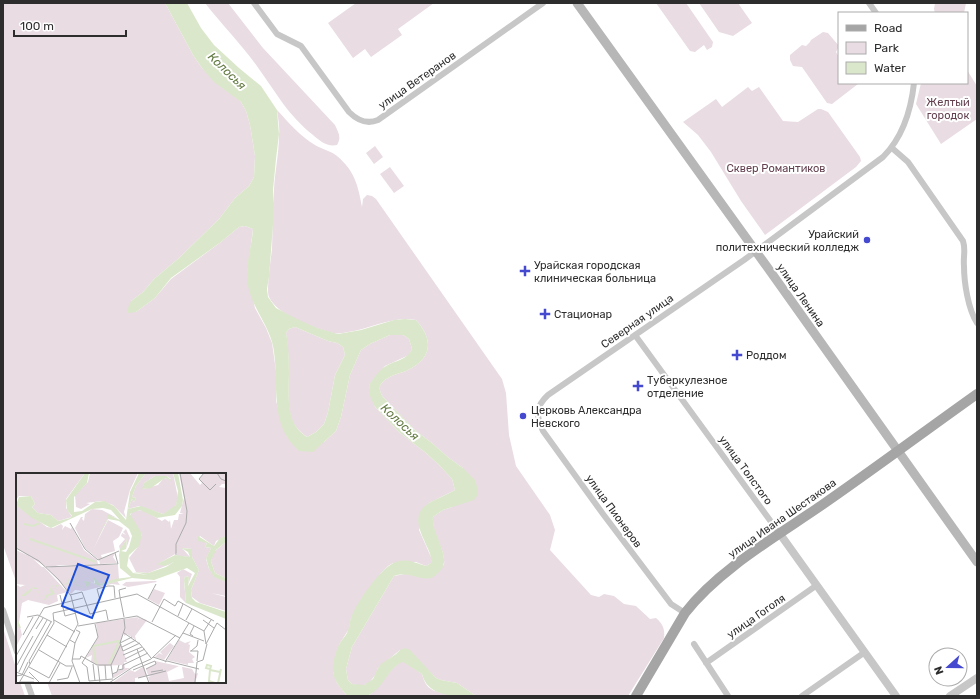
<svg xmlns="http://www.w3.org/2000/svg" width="980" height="699" viewBox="0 0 980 699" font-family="Rubik,sans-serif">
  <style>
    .green { fill: #e9dce3 }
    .water { fill: #dbe7cb; fill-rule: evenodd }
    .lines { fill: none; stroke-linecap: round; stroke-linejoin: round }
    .minor { stroke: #c7c7c7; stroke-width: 6 }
    .tertiary { stroke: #c7c7c7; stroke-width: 8 }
    .secondary { stroke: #b7b7b7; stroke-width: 9 }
    .primary { stroke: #a5a5a5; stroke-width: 10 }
    .poi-dot { fill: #4449cf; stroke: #fff; stroke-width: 1.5 }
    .labels { text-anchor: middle; stroke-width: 4; stroke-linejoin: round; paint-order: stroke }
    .street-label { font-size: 11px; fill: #2d2d2d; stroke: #fff }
    .park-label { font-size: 11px; fill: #63404f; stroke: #fff }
    .poi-label { font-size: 11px; fill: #2d2d2d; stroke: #fff; text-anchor: start }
    .water-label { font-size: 12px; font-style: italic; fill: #617940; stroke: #fff }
    .inset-river { fill: none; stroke: #dbe7cb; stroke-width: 2 }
    .inset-road { fill: none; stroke: #ababab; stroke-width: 1 }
    .view { fill: #1d4ed8; fill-opacity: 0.15; stroke: #1d4ed8; stroke-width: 2 }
    .inset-edge { fill: none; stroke: #2d2d2d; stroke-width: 2 }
  </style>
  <rect width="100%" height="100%" fill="#fff"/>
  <path class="green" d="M3,3h162l28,52 9,13 39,34 5,9 4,14 5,31 -1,21 -5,9 -14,12 -16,21 -40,39 -25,21 -11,13 -12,9 5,11 19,-14 16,-19 50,-37 18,-15 6,-1 8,3 -6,45 8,34 11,20 6,15 4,28v30l11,36 37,5 12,-11 5,-14 9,-42 11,-25 9,-6 20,-9h13l6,4 3,10 -3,6 -24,11 -16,19 6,22 25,26 26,20 14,13 12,13 3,11 -26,13 -10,27 12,27v6l-5,3 -10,-4 -23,1 -5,3 -7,7 -30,45 -2,11 -9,14 -4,11 -3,18 4,11 10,13h-295l-5,-14h178v-208h-208v110l-14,-39 1,-16 -1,-3z
    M205,3h23l35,45 72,77c3,7 7,12 2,20 -10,2 -17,-4 -24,-10 -25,-20 -36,-41 -54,-66 -16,-23 -37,-44 -54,-66z
    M356,3h78l-36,26 4,6 -31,22 -6,-8 -12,9 -25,-35z
    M656,3h30l27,39 -1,5 -5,3 -3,-5 -9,7 -5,-1z
    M699,3h39l14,20 -19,13 -14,-4z
    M935,3h31l-2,10h-29l-1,-4z
    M823,32l5,1 11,13 -3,6 3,5v26h18l1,1 -26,20 -5,-1 -25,-36 -9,-1 -3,-6v-5l12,-10 4,1 4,-4 1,-2z
    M967,70l10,16v33l-36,25 -25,-40 5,-21h46z
    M748,87l4,4 7,-4 24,34 15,1 20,-13h3l7,3 32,45 1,4 -5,6 -91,68 -24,-34 -30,-49 -13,-17 -15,-13 33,-23 6,8z
    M277,110c12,13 23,26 38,35 7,4 16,6 22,11 18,15 21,30 25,51l1,-8 4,-4 5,1 4,3 126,180 4,14 3,42 7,31 34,49 5,15 -5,20 41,45 8,2 5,-3 10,2 10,8 12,2 14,13 6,-1c7,6 9,11 8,20l-36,58h-152l-19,-13 -16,-3 -5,-2 -8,-8 -28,-20 -22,18 -2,6 -7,9 -5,2h-7l-5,-1 -4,-4 -2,-11 6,-22 42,-71 11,-2 17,3 22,-12c2,-17 -13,-31 -11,-48l10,-7 9,-3 11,-39 -14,-10 -17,-15 -16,-12 -33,-34c-3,-5 -5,-10 -1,-14 6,-8 18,-9 26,-13 24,-12 26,-30 8,-50 -22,-5 -46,9 -68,12 -5,1 -10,2 -15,1 -19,-5 -55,-17 -64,-36 -3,-5 2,-39 3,-48 1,-20 0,-40 2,-60 1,-18 5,-36 5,-54 1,-8 -1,-17 -2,-25z
    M375,146l8,11 -9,7 -8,-11z
    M390,167l14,19 -10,7 -14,-19z
    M295,327l33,14 9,2 6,4 2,8 -10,20 -7,37 -4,12 -8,8 -9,5c-5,-4 -9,-7 -13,-13 -8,-14 -5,-35 -5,-50 0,-14 -1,-27 -3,-41l3,-4z
    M3,628l14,43v11h3l5,14h-22z
    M403,661l19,13c5,21 17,16 32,22h-86c14,-9 21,-29 35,-35z"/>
  <path class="water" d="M165,3h22l14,25 13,17 25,23 22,18 16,24 2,24 -3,25 -3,31v35l-4,52 -2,12 1,8 8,11 21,11 20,9 21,6 23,-4 33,-10 11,-1 11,1c18,20 16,38 -8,50 -8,4 -20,5 -26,13 -4,4 -2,9 1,14l33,34 16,12 17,15 14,10 12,12 3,10 -1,6 -3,4 -31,10 -10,7c-2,17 21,42 6,55 -3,3 -5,5 -8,6 -12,3 -22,-7 -37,-2l-42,71 -6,22 2,11 4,4 12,1 9,-6 5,-11 3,-4 15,-10 4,-4 5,-2 5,2 26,28 5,2 16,3 19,13c-20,0 -48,2 -54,-22l-19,-12c-15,5 -19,26 -34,33 -5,3 -16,1 -22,1 -5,-7 -13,-14 -14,-24 -1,-8 3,-22 7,-29 3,-5 7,-8 8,-13 2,-4 1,-8 3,-12 5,-15 31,-52 45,-56 12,-4 19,1 30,4l5,-3c1,-9 -4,-15 -7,-23 -17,-36 7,-36 31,-50l-3,-11 -12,-13 -14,-13 -26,-20 -25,-26 -5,-11 -1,-11c5,-7 10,-15 17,-19 10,-6 21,-6 26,-17l-3,-10 -6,-4h-13l-20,9 -9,6 -11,25 -9,42 -5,14 -23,21 -14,-1c-4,-4 -9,-9 -12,-14 -17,-28 -7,-64 -15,-95 -7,-24 -25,-40 -25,-68 0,-15 5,-30 6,-45l-8,-3 -6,1 -18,15 -50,36 -16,20 -19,14 -8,1 -1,-3 4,-9 12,-9 11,-13 25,-21 40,-39 16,-21 14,-12 5,-9 1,-21 -5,-31 -4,-14 -5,-9 -27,-20 -12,-14 -9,-13zM295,327l33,14 9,2 6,4 2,8 -10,20 -7,37 -4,12 -8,8 -9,5c-6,-4 -11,-9 -14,-16 -6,-15 -4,-32 -4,-47 0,-14 0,-27 -3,-41l3,-4z"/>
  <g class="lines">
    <path class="minor" d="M254,3l23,31 24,12 48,66c8,8 17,13 29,8l165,-117
      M869,3l7,10
      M892,148l16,14 55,79c3,9 0,16 1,25 0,16 4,43 13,57
      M635,335l145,199
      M3,610l14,42
      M685,613l-14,-9 -6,-8 -62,-82 -60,-83c-7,-15 -8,-24 5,-36l196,-135 139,-103c20,-20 28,-46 31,-74
      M694,644l34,52
      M706,663l111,-78
      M27,682l5,14
      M802,696l63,-44"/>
    <path class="tertiary" d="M780,534l116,162
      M950,696l27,-18"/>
    <path class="secondary" d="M577,3l188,261 212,298"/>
    <path class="primary" d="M636,696l49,-83c33,-43 92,-77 137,-108 52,-36 103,-74 155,-111"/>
  </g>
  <g class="poi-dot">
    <circle cx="867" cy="240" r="4"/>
    <path d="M523 265h4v4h4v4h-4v4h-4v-4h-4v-4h4z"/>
    <path d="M543 308h4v4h4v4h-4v4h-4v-4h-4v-4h4z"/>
    <path d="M735 349h4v4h4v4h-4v4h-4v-4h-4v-4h4z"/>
    <path d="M636 380h4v4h4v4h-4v4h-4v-4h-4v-4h4z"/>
    <circle cx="523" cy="416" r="4"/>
  </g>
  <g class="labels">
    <g class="street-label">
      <text transform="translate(417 80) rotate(-35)" y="4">улица Ветеранов</text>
      <text transform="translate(801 295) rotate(55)" y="4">улица Ленина</text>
      <text transform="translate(637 321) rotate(-35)" y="4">Северная улица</text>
      <text transform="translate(746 470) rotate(54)" y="4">улица Толстого</text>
      <text transform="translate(614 511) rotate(54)" y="4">улица Пионеров</text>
      <text transform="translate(782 518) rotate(-35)" y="4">улица Ивана Шестакова</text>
      <text transform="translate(756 616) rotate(-35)" y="4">улица Гоголя</text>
    </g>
    <g class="park-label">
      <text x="948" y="106">Желтый<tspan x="948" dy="13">городок</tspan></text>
      <text x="776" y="172">Сквер Романтиков</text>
    </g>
    <g class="poi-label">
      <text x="859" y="238" text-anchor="end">Урайский<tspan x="859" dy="13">политехнический колледж</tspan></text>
      <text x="534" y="269">Урайская городская<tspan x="534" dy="13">клиническая больница</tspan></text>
      <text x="554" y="318">Стационар</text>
      <text x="746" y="359">Роддом</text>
      <text x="647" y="384">Туберкулезное<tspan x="647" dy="13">отделение</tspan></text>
      <text x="531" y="414">Церковь Александра<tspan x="531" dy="13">Невского</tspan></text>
    </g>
    <g class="water-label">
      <text transform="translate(227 71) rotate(44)" y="4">Колосья</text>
      <text transform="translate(400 422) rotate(43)" y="4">Колосья</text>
    </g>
  </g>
  <g transform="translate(16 473)">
    <rect width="210" height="210" fill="#fff"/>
    <path d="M0,0h69l-19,26v9l6,9 -14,4 -7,-6 -13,-2 -6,-6 3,-3 -4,-8h-12l-3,4zM74,0h48l-8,17 -6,22 2,6 -13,-13 -11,-4 -16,2 4,1 -9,5 -5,-2 -1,-12 13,-13zM130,0h27l5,25 -2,7 -5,6 -8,3 -24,-8 -11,3 4,-10 2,3 2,-4 -4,-1 4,-11zM139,3h12l4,3 -7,-1 -6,7 -15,4 1,-6zM163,0h11l10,12 2,-2 -3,-4 5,-6h22v11h-4l-3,3 7,1v48l-10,5 -2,5 -14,-10 -2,3 9,4 -2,4 6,1 -5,11 3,10 5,7 12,6v14l-15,-3 15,4v14l-26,-8 -8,-6 -1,-7 8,-20 -7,-13v-8l-10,-1 8,9 -13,-1v-3l-19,11 15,-1 -25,10 -12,-1 -7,-14 8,-10 5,-14 -13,-17 4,-6 10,-1 19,11 3,-2 4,3 1,-2 1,9 3,-9h4l1,-6h5l-4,-1 4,-15zM0,32l31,22 6,1 8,-4 2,2 -1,4 3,-4 6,3 1,-2 12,23 13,10 1,4 -52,3 -30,-19zM76,36l10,1 15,8 -10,-3 1,3 -15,32 15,-30 15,8 -4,9 -6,4 2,10 -14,4 1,3 13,-5 -2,4 4,6 -17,1 -1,-4 -14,-12 -10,-20 6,-11h2l-1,2 2,2 1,-7zM110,56l4,9 -4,11 1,-10 -7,11 -1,-4 6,-7 -4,-3 1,-3 4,2 -3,-3zM210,69v36l-11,-5 -4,-12 3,-9zM0,77l15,7 11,10h2l23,25 -10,3 1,6 -9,4 -21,-5 -6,3 -3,20 3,12 -6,12v-60l2,-2 2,2 5,-2 -9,-1zM44,92h58l1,14 -19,5 -6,-5v4l-6,-2 12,5 17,-5 3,4 -8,-1 -28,7 -9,-1 -4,4 -24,-26zM167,96l9,5 -4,11 1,-8 -4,-1 -1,5 2,22 -6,-6v-20l-3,-4zM137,108h3l1,1 -29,5 -6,-2 4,-3zM138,116l11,4 -6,12 -11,-6zM123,144l-2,4 2,-3 8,2 -12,16 1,4 -9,-6 -3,2v-4l-4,10 7,20h-3l1,6h5l-16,10 -2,-4 10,-5v-4l-23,1 -8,-4 1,-7 -6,3 12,-21 -2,-14zM163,167l6,3 6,-2 -3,3 2,1 -1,7 6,5 -3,2 2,4h-6v2l-21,-5zM154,170l4,3 -10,14 -9,-3 4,-4 4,2 -3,-3zM139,188l37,8 3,5 3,-1 -1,4 -2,5 -45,1 -2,-6 3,-1 -3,-1 -2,-6 10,-5zM163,193l3,1 2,11 -15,3 -2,-9zM128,193l3,10 -12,2v5h-23l18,-13 5,2z" fill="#e9dce3" fill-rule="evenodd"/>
    <path d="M69,0h4l-2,10 -13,14v15l8,-1 13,-9 9,-1 10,5 12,14 4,-28 9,-19h7l-10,13 -4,11 4,1 -2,4 -2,-3 -4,10 13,-3 22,8 13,-9 2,-14 -5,-18h5l5,27 -1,6 -7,9 -18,3 -17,-8 -10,4 12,20 -3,12 -10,9 -2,11 6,7 15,2 -15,-3 15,1 18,-6 8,-5 -9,4 -8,-2 18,-9 15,2 -2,-5 -7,-4 11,1v8l7,13 -8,20 1,8 4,4 30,10v7l-40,-16 -2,-23 1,-4 4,1 -1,9 7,-13 -8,-5 -33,12 -22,-2 -33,8 -8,-4 -4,6 -2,-3 -6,3v-2l-3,-1 -3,-6v3l-4,3 -1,-6 -1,5 -5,2h-5l-2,3 -2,-1v-2l-2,2 4,6 -7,2 -3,4h-1l-1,-4 -2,1h-1l-1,-4 -2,-2v-2h-3l-1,-2 -2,4 -6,5h-3l-1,4h-2v-2l-2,1 1,2 -2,3 1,-5 2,-1 2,2v-4l12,-9 4,1v2l3,3v4l3,-1 2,4 1,-5 5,-2 -1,-4 2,-4 3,4 1,-4 6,1 5,-3 1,-5 2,6 4,-5 3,6h2l1,2 5,-2 2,3 -3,-7 11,2 -2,-7 7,8 15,-5 16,-2 -11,-9 -1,-13 1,-6 7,-10 -1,10 -5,2 5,1 3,-5 3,-11 -3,-7 -10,-8 -11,-2 -3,6 -9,15 11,-20v-6l13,6 -9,-10 -8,-2 -11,1 -41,19 -19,-10 -16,-13 3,-8 12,-1 4,8 -3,3 6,6 13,2 7,6 12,-3 2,-2 -5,-6 -1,-10zM139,3h12l5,5 -7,-3 -14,10 -9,1 2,-6zM182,63l16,10 6,-8 6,-2v6l-10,8 -5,11 4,12 11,5v4l-12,-5 -5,-8 -3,-11 5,-10 -6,-1 2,-4 -9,-2z" fill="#dbe7cb"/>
    <path class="inset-river" d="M8,51l9,2 7,-3M14,66l66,23M0,132v13l4,10M80,191l-3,-18 26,-5M93,191l11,-24M194,196l-4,-1 1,-3 4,1 -1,4M199,210l-6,-2 1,-11 10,2M202,210l3,-14"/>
    <path class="inset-road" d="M188,0l-5,6 11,11 6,-6M201,0l4,6 5,2M54,50l15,26 13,11M0,75l23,13 20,19 12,16 7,28 -29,54 -20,-11M160,82v-11l10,-21 1,-12 -7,-38M82,87l21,-9M30,94l70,-3h2l-3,-11M44,122l5,21 11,-3M54,122l12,-3 8,22 12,-3M104,124l-1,-7 7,-2M104,124l4,20M132,126l8,-15M84,127l-3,-11 11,-3h6l1,12M86,138l4,-1 2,10M162,143l5,-12M11,144l11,-2 14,7M38,147l21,12M170,147l6,-11M187,147l11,8M195,147l-7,11 2,13 11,-21 9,7M136,149l12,-23 11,7 3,-5 36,20M173,150l15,8M79,151l3,13 -16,26 5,4 2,14 24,-2M62,153l59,-10 43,22M20,156l7,-11M108,160l16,11 11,14M167,160l21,8M7,162l10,-18M31,162l20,12M177,163l-3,-2 4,-8M54,167l5,3 -3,18 8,22M59,170l5,-11 -4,-2M104,170l3,8 17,-8M104,170l5,-15 -1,-9M104,170l12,-6M106,174l14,-7M121,176l12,34M23,177l27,16h8M174,178h8l-1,10M175,178l6,-5 1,-6M107,182l19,-8M0,183l28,-48 39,-10M137,184l12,4M9,186l22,-39M56,186h8l1,-3 16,9h14M109,186l20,-10M151,188l32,8M14,191l-1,-3 22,-39M77,191l2,17M1,192l16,-29M89,192l1,14M82,193l2,17M102,197l5,-1v-4l25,-12M117,197l22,-9 1,3 -10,5M0,199l18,7M3,199l6,-13M13,199l11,11M135,199l12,-2M96,201l5,-2 2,-7M0,203l6,-1 6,-13M97,205l-2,-13 10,-21M122,205l28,-7M41,207l11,-2 4,-11M4,209h14M179,209l2,-20 6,-2 4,-16M3,210l35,-60 -1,-10 84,-19 52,29 -24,39 2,-1M33,210l11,-20M93,210l24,-16 18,-8 25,-24"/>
    <path class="view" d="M62,91l31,11 -17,43 -30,-12z"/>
    <rect width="210" height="210" class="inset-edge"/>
  </g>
  <rect width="980" height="699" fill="none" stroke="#2d2d2d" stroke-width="8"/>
  <rect x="838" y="12" width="130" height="72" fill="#ffffff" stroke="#ababab"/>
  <rect x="846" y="25" width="20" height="6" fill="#a5a5a5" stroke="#ababab"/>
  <text x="874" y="32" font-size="12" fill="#2d2d2d">Road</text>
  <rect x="846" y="42" width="20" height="12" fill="#e9dce3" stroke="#ababab"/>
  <text x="874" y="52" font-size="12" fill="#2d2d2d">Park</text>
  <rect x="846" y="62" width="20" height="12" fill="#dbe7cb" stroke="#ababab"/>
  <text x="874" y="72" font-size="12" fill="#2d2d2d">Water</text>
  <g transform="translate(948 667) rotate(249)"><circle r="19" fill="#ffffff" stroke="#ababab"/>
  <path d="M0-3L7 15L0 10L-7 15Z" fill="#4449cf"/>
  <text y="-6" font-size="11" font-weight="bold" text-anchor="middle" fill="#2d2d2d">N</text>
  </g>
  <path d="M14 30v6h112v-6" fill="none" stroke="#2d2d2d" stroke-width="2"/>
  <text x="20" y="30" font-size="12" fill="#2d2d2d" stroke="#ffffff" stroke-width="3" paint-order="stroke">100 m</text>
</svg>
